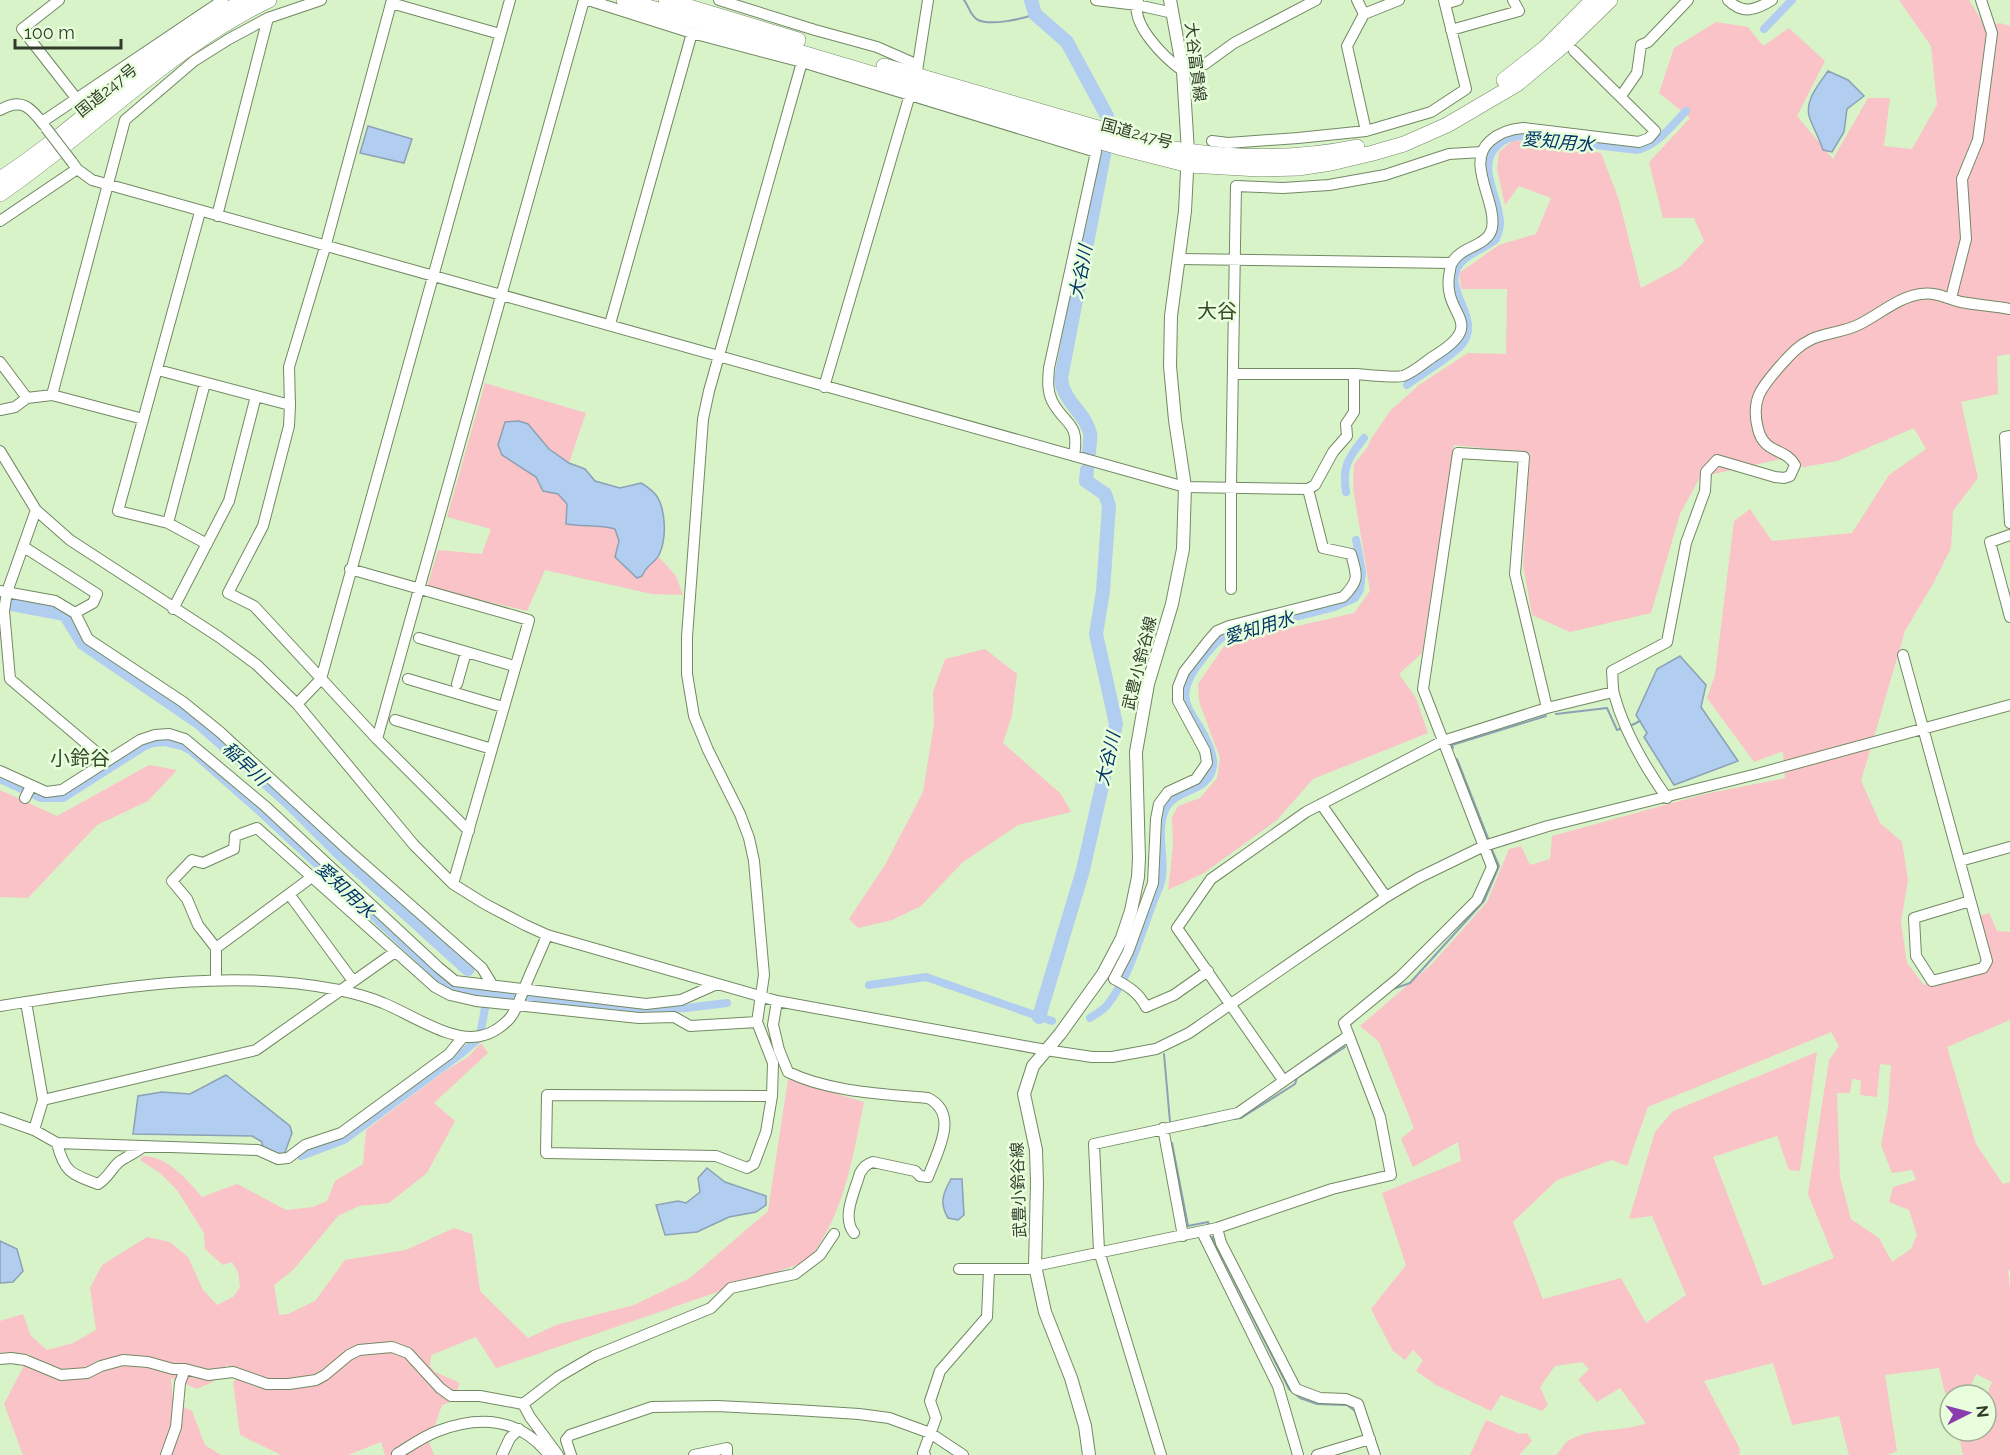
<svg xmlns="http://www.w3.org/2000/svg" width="2010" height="1455" viewBox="0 0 2010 1455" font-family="Raleway,'Noto Sans JP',sans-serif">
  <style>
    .green { fill: #f9c3c7; fill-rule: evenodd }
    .water { fill: #b1cdf0; stroke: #8ba1b5; stroke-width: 1.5 }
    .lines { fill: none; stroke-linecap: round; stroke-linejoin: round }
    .stream { stroke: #8ba1b5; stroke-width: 2 }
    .canal { stroke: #b1cdf0; stroke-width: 8 }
    .river { stroke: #b1cdf0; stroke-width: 14 }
    .minor-casing { stroke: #728963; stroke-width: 12 }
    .major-casing { stroke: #728963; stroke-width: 14 }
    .highway-casing { stroke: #728963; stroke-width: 16 }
    .minor { stroke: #fff; stroke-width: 10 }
    .major { stroke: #fff; stroke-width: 12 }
    .highway { stroke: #fff; stroke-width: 15 }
    .minor-bridge-casing { stroke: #728963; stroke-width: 12; stroke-linecap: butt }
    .minor-bridge { stroke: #fff; stroke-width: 10 }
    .labels { text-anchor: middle; stroke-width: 5; stroke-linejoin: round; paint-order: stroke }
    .street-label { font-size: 16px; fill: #313b2a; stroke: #e9fedc }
    .water-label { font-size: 18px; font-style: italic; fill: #003569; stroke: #e9fedc }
    .quarter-label { font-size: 20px; fill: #364b28; stroke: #e9fedc }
  </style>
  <rect width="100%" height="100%" fill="#d9f3c9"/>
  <path class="green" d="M1899,0h70l16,26 15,-3 10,3v328l-13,2 1,38 -37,8 17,76 -25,33 -2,37 -17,34 -29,49 -44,150 19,42 22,19 6,38 -7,42 6,41 17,22 65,-18 -10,-51 10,-3 8,18 13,1v88l-63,27 29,97 27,40 7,-2v88l-2,1 2,19v165h-47l-4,-19 27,-5 6,-3c-5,-20 -9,-27 0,-46l-16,-8 -9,21h-17v2l-5,-4 -6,-25 -54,7 12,76 -9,4h-39l-10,-39 -47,9 -19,-62 -69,18 36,68 -1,6h-183c5,-4 7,-11 12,-14 23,-15 54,-8 78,-18l-26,-35 -23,14 -19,-22 11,-11 -7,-7 -27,4 -15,21 8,18 -6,6 -41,-16 -10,16 -55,-26 -20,-14 7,-11 -10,-10 -8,10 -12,-9 -22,-42 35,-44 -24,-72 79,-32 -3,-19 -45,25 -12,-28 13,-11 -35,-86 -19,-16 71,-61 56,-63 22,-53 12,-3 9,19 20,-6 2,-23 153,-42 80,-16 -2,-27 -29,11 -47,-64 8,-23 19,-154 16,-12 22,32 80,-8 37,-58 37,-26 -12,-21 -77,33 -33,6 -23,-8 -81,18 -20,37 -29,99 -81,19 -38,-17 -9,-50 7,-112 -76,-8 -32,208 -23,21 17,24 12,35 -115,46 -36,41 -73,53 -36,17 5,-44 -1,-29 6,-11 22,-8 17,-20 3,-20 -21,-57 -1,-17 29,-42 127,-29 16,-22 -17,-103 1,-24 13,-16 4,-9 19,-28 29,-26 49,-32 38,1 1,-65h-46l-2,-16 40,-28 37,-11 15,-36 -32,-12 -14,19 -8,-36 2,-17 13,-11h17l72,12 18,47 22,88 39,-21 24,-26 -10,-23h-31l-14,-56 41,-44 -31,-25 15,-45 42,-26 32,5 15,19 26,-18 36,33 -28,55 36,43 35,-61h22l-6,48 28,3 25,-44 -6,-59zM1831,1032l8,14 -10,14 -21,134 26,64 -71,28 -50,-129 64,-21 12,34 11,1 17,-119 -144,59 -18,21 -26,87 23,-3 34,79 -40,28 -25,-45 -78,21 -30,-77 44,-42 55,-20 15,6 21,-59zM1880,1064l11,1 -3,43 -7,37 11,28 20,-3 4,10 -23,7 -4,15 20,8 8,25 -6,14 -19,13 -13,-24 -28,-19 -11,-42 -3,-84h13l2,-14 9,1 -1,15 17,2z
    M485,383l101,30 -17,50 -20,-14 -21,-25 -26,31 34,22 7,14 15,3 9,10 -1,20c17,3 33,0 49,5l4,12 26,26 14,-10 17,19 7,19 -31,-1 -107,-24 -18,41 -100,-24 11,-37 44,4 9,-25 -44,-12z
    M985,649l32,25 -5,41 -9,28 58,51 10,18 -53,13 -55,37 -42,44 -29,14 -34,8 -9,-9 36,-54 38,-73 11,-68 -1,-32 12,-33z
    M149,765l28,5 -29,31 -51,24 -69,73 -28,-1v-107l57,26z
    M481,1043l7,10 -54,50 21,18 -28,52 -38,30 -30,3 -21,10 -45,54 -19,15 5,30 9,-1 27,-13 30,-41 61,-10 48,-22 18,6 8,57 48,47 28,-13 78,-20 56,-27 78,-67 20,-132 76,23c-12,58 -19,110 -56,159l-312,107 -20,-31 -45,18 -1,11 5,6 25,11 -7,18 -11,4 -13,37 5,13h-49l-4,-13 -33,13h-67l-41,-20 -7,-53 12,-10 -19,-7 -5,13 -24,11 -26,-11 2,24 19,9 13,34 16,10h-198l-19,-51 26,-50h-30v-33l23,-7 8,22 16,14 26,-7 23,-13 -6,-42 12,-23 45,-28 23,5 18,15 15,33 14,15 16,-8 7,-10 -2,-15 -6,-10 -9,3 -18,-16 -1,-16 -27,-43 -17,-17 -20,-13 3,-4c26,1 43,23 59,41l35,-13 49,26 27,-3 14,-6 8,-20 28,-17 3,-34 79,-59 23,-14z
    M1486,1420l34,14 7,-1 5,8 -13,14h-49z"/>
  <path class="water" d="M1828,71l20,9 16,16 -17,13 -3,23 -12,20 -9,-2c-4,-12 -9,-21 -13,-31 -7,-17 9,-35 18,-48z
    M368,126l44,13 -8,24 -44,-10z
    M519,421l9,3 21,25 20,14 16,6 10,12 25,7 21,-5c5,3 11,7 15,12 10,14 11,44 3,60 -4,8 -12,9 -17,21l-5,2 -22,-21 4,-16 -4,-12c-16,-5 -32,-2 -49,-5l1,-20 -9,-10 -15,-3 -7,-14 -34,-22 -4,-10 7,-23z
    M1680,656l26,29 -5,22 37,54 -64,24 -30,-48 3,-4 -11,-18 21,-46z
    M226,1075l64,51 2,7 -8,22 -21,-6 -1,-7 -10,-6 -119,-2 5,-38 24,-4 28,2z
    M707,1168l18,14 41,14v9l-10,7 -27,5 -32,15 -32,3 -9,-30 22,-4 8,2 14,-11 -2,-14z
    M951,1179h11l2,36 -6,5 -10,-2c-9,-15 -5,-25 3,-39z
    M0,1241l17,8 6,22 -10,11 -13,1z"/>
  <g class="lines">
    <path class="stream" d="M964,0c5,6 6,16 14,20 13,6 45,-1 57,-6
      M1556,714l51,-6 10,22 6,-2
      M1630,726l10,-5
      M1453,748l-1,-3 94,-29
      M1457,759l31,79
      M1393,989l17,-6 74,-82 15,-35 -7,-16
      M1164,1054l6,68
      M1233,1119l8,-1 54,-34 2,-6 48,-31
      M1204,1126l15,-4
      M1172,1143l16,83 20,-4 1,3
      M1212,1237l77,152 11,9 17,6 30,1 8,6 7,20"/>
    <path class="canal" d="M1764,29l28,-29
      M1407,385c14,-11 51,-32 58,-45 15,-27 -30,-57 0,-81 9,-8 22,-12 31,-20 2,-5 5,-13 4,-18 -1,-23 -23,-54 -4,-74 7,-8 14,-10 25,-11l116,14c21,-5 35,-25 49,-39
      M1346,492c-4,-25 2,-34 18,-54
      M0,779l41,19h22l82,-52 8,-3 12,-1 17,4 9,5 67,59 187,173 23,9 171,18 47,-2 41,-5
      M869,985l57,-8 126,44
      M1090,1018c6,-4 14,-8 18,-14 21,-27 31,-64 43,-96 3,-9 9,-20 11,-30 3,-22 -6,-48 3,-68 10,-23 44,-16 48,-44 1,-6 -1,-12 -3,-18 -14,-38 -42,-44 -10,-86 9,-11 15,-21 28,-28l106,-27 21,-9 5,-8 2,-18 -6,-32
      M481,1030l4,-22
      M301,1156l43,-16 118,-87 14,-12"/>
    <path class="river" d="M1031,0l4,14 32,28 40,74
      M1089,453c0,-6 2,-14 1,-20 -5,-21 -27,-31 -29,-55l43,-223
      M0,602l65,12 18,29 117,80 90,80 50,50 128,116
      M1039,1017l44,-147 33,-146 -20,-90 7,-43 6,-85 -4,-12 -19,-13 1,-11"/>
    <g class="minor-casing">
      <path id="minor" d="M59,0l-37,29 54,69
        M588,0l104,33 110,29 294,90 -47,216c-1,12 -2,22 3,33 13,25 28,20 22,55
        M719,0l96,30 62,17 41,18
        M1096,0l41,5 36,8
        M1138,0c-9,24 28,59 45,71l22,-7 29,-21 82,-43
        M1357,0l7,14
        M1728,0c15,15 28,10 44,0
        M391,3l109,31
        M1445,4l13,-4
        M1451,30l68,-19 -6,-11
        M917,71l11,-71
        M1621,96l16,-23 4,-28 7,-3 40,-42
        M0,110c22,-13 31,-2 44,15
        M42,122l181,-122
        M1366,131l-19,-85 17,-32 35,-14
        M1212,141l16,2 70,-5 68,-7 65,-19 35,-23 -22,-89
        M72,162l5,7 15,11 1093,307 123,2 7,-4 18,-33 14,-16 -1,-12 8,-12v-38
        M200,212l-82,299 50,12 39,21
        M217,216l51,-198
        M0,221l77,-52
        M1179,259l272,4
        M1951,298l15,-59 -4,-60 16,-39 14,-107 -11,-33
        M610,324l82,-291
        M0,362l27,36
        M158,370l132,35 -1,-38 37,-123 66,-244
        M1234,374c41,0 82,0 123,0 11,1 37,4 46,2 10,-3 22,-14 31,-20 55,-34 9,-39 15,-80 1,-4 1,-10 3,-13 8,-17 36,-16 40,-35 5,-27 -27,-65 -2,-87 10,-9 20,-12 33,-13l116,14 10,-4 6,-7 -81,-80
        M824,387l87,-296
        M52,395l73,-275 69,-59 35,-22 39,-21 53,-18
        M290,405l-1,21 -26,100 -35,67 26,13 123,133
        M0,410l15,-3 12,-9 25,-3 91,24
        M2010,436l-5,1 5,86
        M0,451l36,59 34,30 149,97 38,28 40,39 117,141 39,39 32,20 40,21 22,10 230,66 269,49 46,7h20l44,-8 33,-16 197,-136 32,-19 66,-32 64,-20 209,-52 253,-69
        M36,510l-29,82 -3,19 6,68 97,82
        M168,523l37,-140
        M2010,535l-20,7 20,75
        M24,547l73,47 -4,9 -18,10
        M350,569l179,51 -76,264
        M1231,589v-103l5,-300 47,2 46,-3 56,-10 64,-21 33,-2
        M0,591l55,10 20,12 13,26 95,63 37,30 128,118 134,118 11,18
        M173,609l56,-108 27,-105
        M419,638l95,28
        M1903,655l84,306 -4,7 -51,13 -16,-25 -2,-38 56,-17
        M408,679l95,28
        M457,684l9,-32
        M297,704l24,-25 189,-679
        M395,720l97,29
        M0,771l46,21 16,-2 78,-50 15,-5 14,-1 16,5 80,67 173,161 17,14 191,23 35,-4 36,-16
        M25,798l6,-12
        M1667,798c-22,-31 -43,-67 -53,-104 -2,-7 -1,-16 -2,-23l55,-29 19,-99 19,-52 1,-19 11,-12 58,17 9,1 6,-2 5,-11c-9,-17 -31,-11 -37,-36 -8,-31 5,-43 23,-64 10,-11 18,-20 31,-26 16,-7 33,-7 48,-15 20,-10 38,-27 61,-30 15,-2 25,4 40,8 16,3 33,4 49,7
        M1321,804l65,93
        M469,831l-92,-92 207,-739
        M1960,861l50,-14
        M289,894l64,87
        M216,948l96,-71
        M1208,971l-34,24 -28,12c-7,-14 -18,-21 -32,-28l14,-27 25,-69 3,-64 3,-15 9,-12 28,-13 11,-16 -2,-12 -27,-50v-14l6,-15 25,-32 8,-9 12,-5 114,-29c17,-17 14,-21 8,-43l-28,-6 -15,-59
        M216,979v-31l-18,-23 -11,-26 -15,-18 20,-21 11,3 31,-14 1,-13 22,-8 178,159 15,8 26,6 163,17 35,-1 16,9 67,-4
        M777,1001l-4,24 6,25 9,22c41,20 95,22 140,26 32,16 9,54 0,79l-8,-1 -5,-5 -42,-9c-7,2 -9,5 -13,11 -5,18 -19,44 -6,60
        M26,1002l17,98 -9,30
        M0,1006c113,-17 225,-39 339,-16 14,3 30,7 44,13 28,11 71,42 101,32 9,-2 20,-10 26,-17 7,-9 10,-19 14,-29 7,-18 16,-36 23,-54
        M1283,1080l-106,-152 34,-49 95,-67 137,-71 104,-33 66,-16
        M547,1095l225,1 -6,36 -12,32 -7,4 -31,-12 -170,-3z
        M772,1096l1,-33 -16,-41 7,-47 -10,-114 -5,-23 -9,-24 -32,-64 -14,-34 -7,-42v-37l16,-218 6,-28 93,-329
        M43,1100l213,-50 139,-98
        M0,1118l34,12 23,13 201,7 20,9 10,-1 17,-13 36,-12 108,-79 14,-17
        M1163,1128l20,108
        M57,1143c7,29 14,31 41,41 10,-6 13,-15 21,-22 8,-6 17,-9 25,-16
        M1217,1228l4,15 75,146 24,9 26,1 12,5 17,51
        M1202,1232l76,154 20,69
        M959,1269h71l5,-3 182,-38 115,-39 59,-14 -11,-58 -36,-94 56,-46 77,-77 15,-33 -69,-178 35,-236 66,4 -9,117 32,134
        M0,1359l11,-1 14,2 36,15 26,-2 14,-7 22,-6 25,2 25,7h12l23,6 25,-3 34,12h22l27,-4 9,-5 24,-20 10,-5 33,-3 16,6 32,35 11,8h29l43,8 7,13 28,38
        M523,1404l35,-27 36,-21 117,-48 20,-20 64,-14 25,-19 14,-21
        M397,1454c13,-8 27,-18 41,-23 42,-16 82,-13 111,24
        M166,1455l10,-28 4,-44 5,-14
        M502,1455l8,-17 9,-9
        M571,1455l-5,-15 4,-5 82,-28 65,-1 79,4 63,4 30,4 41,15 33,22
        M694,1455l33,-7v7
        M925,1455l-2,-2 13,-35 -6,-17 10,-30 47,-54 2,-47
        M1161,1455l-62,-204 -5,-107 144,-31 110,-77
        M1317,1455l53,-16"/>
    </g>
    <g class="major-casing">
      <path id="major" d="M1089,1455l-4,-29 -14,-48 -26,-66 -10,-46 2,-83 -1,-33 -12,-56 9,-28 27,-32 43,-60 19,-36 9,-27 7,-34 1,-19 -3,-106 12,-68 24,-80 11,-55 2,-62 -10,-67 -5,-54 1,-50 14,-105 3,-59 -5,-81 -13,-71"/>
    </g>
    <g class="highway-casing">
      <path id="highway" d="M624,0l498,148 67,17 70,4 39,-1 33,-5 42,-10 31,-9 43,-19 70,-41 48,-40 45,-44
        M666,0l132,40
        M884,66l283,82c63,11 127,12 190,-1
        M1504,80l41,-32 48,-48
        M0,179c85,-55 155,-133 246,-179
        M0,194c91,-62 169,-146 269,-194"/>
    </g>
    <use href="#minor" class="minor"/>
    <use href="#major" class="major"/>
    <use href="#highway" class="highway"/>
    <g class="minor-bridge-casing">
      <path id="minor-bridge" d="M46,128l26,34"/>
    </g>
    <use href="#minor-bridge" class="minor-bridge"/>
  </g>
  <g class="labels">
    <g class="street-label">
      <text transform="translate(1196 62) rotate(83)" y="6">大谷富貴線</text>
      <text transform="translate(106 90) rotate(-39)" y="6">国道247号</text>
      <text transform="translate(1137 133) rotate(15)" y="6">国道247号</text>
      <text transform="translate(1139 663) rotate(-76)" y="6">武豊小鈴谷線</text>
      <text transform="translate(1018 1190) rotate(-92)" y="6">武豊小鈴谷線</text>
    </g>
    <g class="water-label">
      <text transform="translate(1558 142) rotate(5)" y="6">愛知用水</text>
      <text transform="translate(1081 272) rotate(-79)" y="6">大谷川</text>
      <text transform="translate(1259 628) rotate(-17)" y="6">愛知用水</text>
      <text transform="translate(1108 759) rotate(-77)" y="6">大谷川</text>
      <text transform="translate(245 764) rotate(43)" y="6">稲早川</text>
      <text transform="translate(345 890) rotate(43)" y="6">愛知用水</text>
    </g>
    <g class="quarter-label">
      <text x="1217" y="318">大谷</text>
      <text x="80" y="765">小鈴谷</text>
    </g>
  </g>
  <g transform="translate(1968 1413) rotate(84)"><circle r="28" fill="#e9fedc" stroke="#9fb095" stroke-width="1.5"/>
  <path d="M0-4.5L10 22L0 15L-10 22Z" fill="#8a3dad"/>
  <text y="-9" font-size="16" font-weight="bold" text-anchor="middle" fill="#313b2a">N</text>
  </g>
  <path d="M15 39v9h106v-9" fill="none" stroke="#313b2a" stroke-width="3"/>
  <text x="24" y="39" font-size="18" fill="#313b2a" stroke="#e9fedc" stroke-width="4.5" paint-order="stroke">100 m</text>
</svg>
